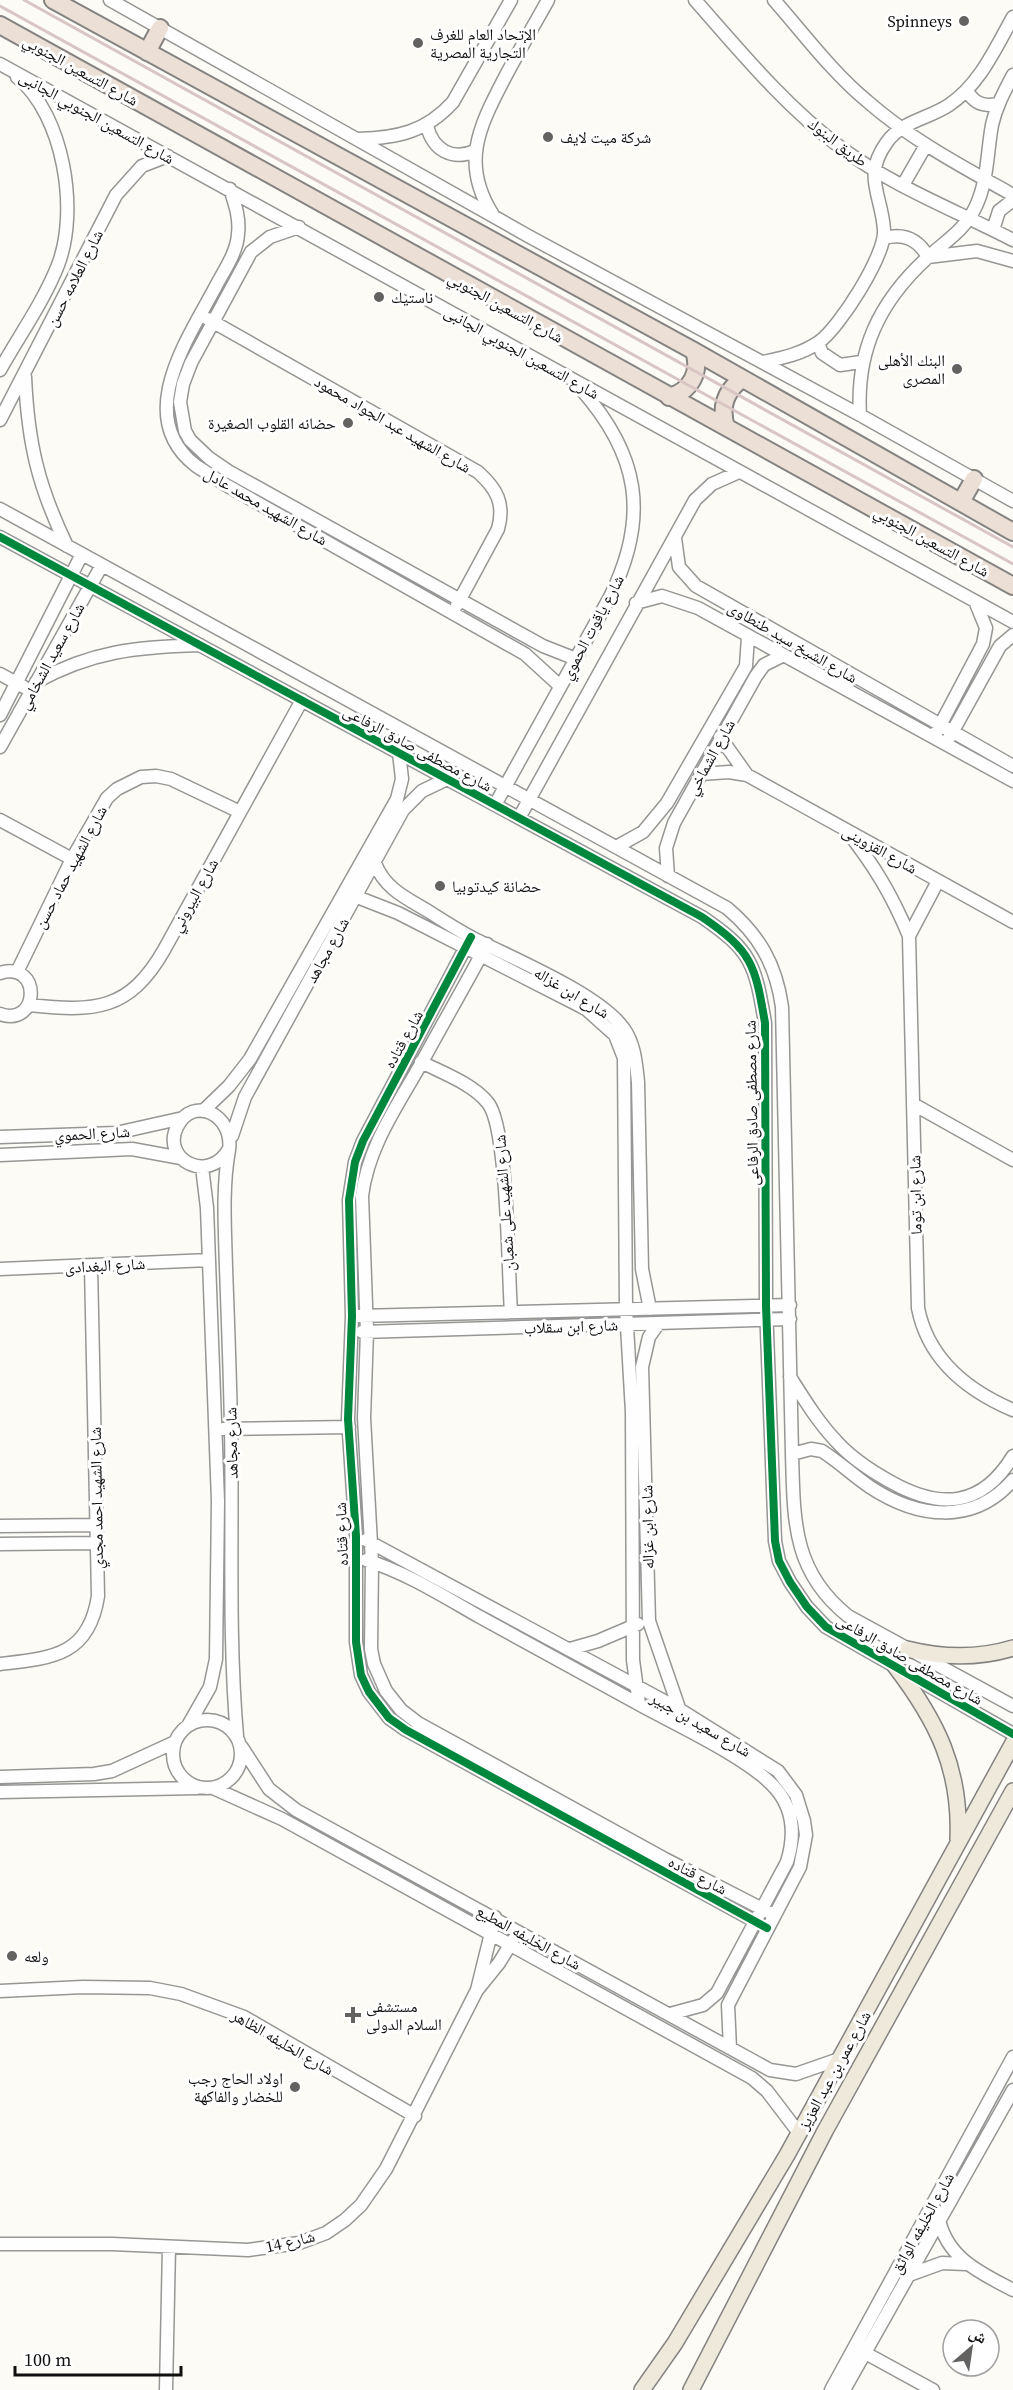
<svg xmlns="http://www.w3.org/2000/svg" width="1013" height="2390" viewBox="0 0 1013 2390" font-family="'Source Serif 4','Noto Naskh Arabic',serif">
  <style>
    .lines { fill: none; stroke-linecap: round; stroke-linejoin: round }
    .minor-casing { stroke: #969694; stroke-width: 15 }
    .major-casing { stroke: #848381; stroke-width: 18 }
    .highway-casing { stroke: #848381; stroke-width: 20 }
    .minor { stroke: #fffefe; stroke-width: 12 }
    .major { stroke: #eee9da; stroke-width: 15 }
    .highway { stroke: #ece0d6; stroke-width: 16 }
    .rail { stroke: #dac5c5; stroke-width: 3 }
    .cycleway-casing { stroke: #fff; stroke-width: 11 }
    .cycleway { stroke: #00873e; stroke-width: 8 }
    .poi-dot { fill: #636260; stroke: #fff; stroke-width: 2 }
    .labels { text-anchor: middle; stroke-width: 6; stroke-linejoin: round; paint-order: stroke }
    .poi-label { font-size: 16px; fill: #101010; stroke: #fff; text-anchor: start }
    .street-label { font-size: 16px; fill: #101010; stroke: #fff }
  </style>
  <rect width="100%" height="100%" fill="#fcfbf6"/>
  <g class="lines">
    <g class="minor-casing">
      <path id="minor" d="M110,0l420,237 330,178 153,86
        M695,0c45,51 90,106 145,147 52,39 115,63 173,93
        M774,0c30,34 58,72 93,101 43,38 96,66 146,94
        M0,64l1013,558
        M967,91c7,12 16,16 30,13
        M427,126c6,24 25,35 48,25
        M358,139c39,-1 68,-7 95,-37l58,-102
        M903,185l23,-40
        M230,189c5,15 10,29 8,45 -1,18 -13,35 -21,50 -27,52 -85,131 -22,181 10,7 21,13 31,20l299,169 35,32
        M493,215c-32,-50 -15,-86 10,-134 14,-27 30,-54 45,-81
        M299,227l-29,10 -19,15 -60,111 -8,21 -3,18 5,29 5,9 19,18 19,13 315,175 33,13
        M993,230l6,-19 14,-11
        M884,238c20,-5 34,1 44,19l49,-6 36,10
        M208,319l270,153c19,17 27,32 20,57l-41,76
        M818,343l4,10 18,12 21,-3
        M763,362c19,-4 39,-8 56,-20 20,-14 67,-87 65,-112 -2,-35 -22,-54 3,-88 15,-21 41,-23 62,-37 31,-21 46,-56 64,-88
        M0,370c19,-34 44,-69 58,-105 21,-54 6,-150 -41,-188
        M25,377c3,66 13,109 42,169
        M860,415c-4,-64 19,-113 67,-157 20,-18 38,-28 49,-52 12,-26 11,-54 16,-81 4,-18 12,-33 21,-50
        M0,420l116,-225 26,-29 26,-10
        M0,509l727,399c32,27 49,56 55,99l10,447c2,66 0,117 56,162l165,90
        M0,537l702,380c50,34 53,47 63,106l1,283 9,235 4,20 11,21 17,25 19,20 187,107
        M675,538l4,29 17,19 317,180
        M636,603l26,-7 36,12 315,173
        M0,674l24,13
        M36,682c56,-31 101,-35 164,-37
        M0,715l82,-161
        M936,733l47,-89 3,-16 -11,-27
        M720,737l27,38
        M949,738l51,-92 13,-11
        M0,747l102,-182
        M701,774l28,-2 18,3 266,147
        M495,805l115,-208c40,-81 29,-143 -30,-209
        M519,818l176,-318 17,-16 27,-12
        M0,820l72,39
        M846,830c28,35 46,65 63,106l9,372c10,51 48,82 95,102
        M616,847l27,-15 24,-29 79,-137 2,-29
        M375,863c9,25 31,35 53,48 14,9 28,18 43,26 40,21 129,57 153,92 11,16 12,35 14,53l4,187 8,40
        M668,876l-2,-28 8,-25 82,-147 8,-11 20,-10
        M357,897l41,16 188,96 29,26 9,23 2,251 6,103 1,248 6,44
        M909,936l29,-55
        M471,937l-108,204 -8,21 -6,38 3,116 -4,103 8,117v106l5,33 8,17 20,26 17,12 361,198
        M487,944c-21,40 -44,79 -65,118 -24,43 -54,84 -60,134l5,136 -3,86 8,144 -1,87 3,15 12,27 15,19 17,13 247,136 109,56
        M17,972l55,-113 35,-61 10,-9 24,-12 15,-1 15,3 69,33
        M0,973c42,-13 40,55 0,41
        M29,1005c66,7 100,6 135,-55l138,-250
        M421,1062c22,11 52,22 67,41 20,25 20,169 23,209
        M913,1104l100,56
        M203,1111l26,-25 21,-27 147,-260 5,-20 -3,-26
        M232,1136l13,-39 158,-287 19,-19 25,-12
        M0,1137l116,-4 67,-15
        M229,1149c-21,36 -68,10 -52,-22 16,-33 57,-12 52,23 -7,39 -4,78 -3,118 2,53 4,106 5,159 2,103 -3,206 6,309
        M0,1155l132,-6 49,9
        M0,1269l209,-9
        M359,1316l431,-11
        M659,1323l-10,14 -7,30 7,254 31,90
        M362,1332l428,-13
        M790,1377c14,22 28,45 46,64 16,18 35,30 55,41 50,28 91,25 122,-26
        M223,1429l126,-2
        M792,1454l19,-5 11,2c17,11 32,25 48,36 47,31 103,39 143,-7
        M0,1526l97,-1
        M366,1540l313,169 99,62 18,24 8,26 2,14 -6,32 -72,138 2,43
        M0,1544l97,-1
        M366,1560c41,13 77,36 114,57 55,30 110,60 164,90 35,19 108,53 132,82 18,21 19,47 11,73l-70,131 -14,12 -33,9
        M570,1649l28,-8 40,-17
        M0,1664c52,-6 89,-8 98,-68l-7,-330
        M173 1754a34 34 0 1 1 68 0a34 34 0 1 1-68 0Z
        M189,1724l21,-37 6,-28 2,-158 -11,-293 -5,-41
        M241,1746l28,43 27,21 474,260 26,4 46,-16
        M0,1777l94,-3 18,-3 63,-29
        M213,1788l69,31 470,259 15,13 32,42
        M0,1792l197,-4
        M478,1989l21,-26 14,-23
        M0,1991l83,-4 67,1 31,6 63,23 171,99
        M939,2220c9,39 42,53 74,70
        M0,2244h112l136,6 51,-7 27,-10 19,-13 16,-15 25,-36 91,-179 18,-73
        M909,2275l33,-12 24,1
        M858,2349l75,41
        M166,2390l3,-143
        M831,2390l182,-333
        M844,2390l169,-300"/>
    </g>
    <g class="major-casing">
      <path id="major" d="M907,1649c36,9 70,10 106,-1
        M895,1666c42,55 66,103 63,173
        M642,2390l33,-47 112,-188 226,-412
        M691,2390l134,-259 188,-340"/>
    </g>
    <g class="highway-casing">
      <path id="highway" d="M53,0l641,351 319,181
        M0,25l1013,561
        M147,52l13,-24
        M669,397c22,-6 32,-25 25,-46
        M726,427c-6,-19 -1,-36 16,-48
        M961,502l13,-23"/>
    </g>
    <use href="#minor" class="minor"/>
    <use href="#major" class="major"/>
    <use href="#highway" class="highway"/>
    <path class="rail" d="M24,0l989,547
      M0,6l1013,558"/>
    <g class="cycleway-casing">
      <path id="cycleway" d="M0,537l702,380c50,34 53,47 63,106l1,283 9,235 4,20 11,21 17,25 19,20 187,107
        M471,937l-108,204 -8,21 -6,38 3,116 -4,103 8,117v106l5,33 8,17 20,26 17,12 361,198"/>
    </g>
    <use href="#cycleway" class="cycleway"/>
  </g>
  <g class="poi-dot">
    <circle cx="964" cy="21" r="6"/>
    <circle cx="418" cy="43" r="6"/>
    <circle cx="548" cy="137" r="6"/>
    <circle cx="379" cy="297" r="6"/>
    <circle cx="957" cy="369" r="6"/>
    <circle cx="348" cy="423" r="6"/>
    <circle cx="440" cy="886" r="6"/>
    <circle cx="12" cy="1956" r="6"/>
    <path d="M350 2006h6v6h6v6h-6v6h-6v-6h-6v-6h6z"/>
    <circle cx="295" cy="2087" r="6"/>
  </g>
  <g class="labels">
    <g class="poi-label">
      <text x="952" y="27" text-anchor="end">Spinneys</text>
      <text x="430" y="40">الإتحاد العام للغرف<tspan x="430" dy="18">التجارية المصرية</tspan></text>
      <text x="560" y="143">شركة ميت لايف</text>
      <text x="391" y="303">ناستيك</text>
      <text x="945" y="366" text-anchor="end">البنك الأهلى<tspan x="945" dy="18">المصرى</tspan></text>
      <text x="336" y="429" text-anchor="end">حضانه القلوب الصغيرة</text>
      <text x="452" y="892">حضانة كيدتوبيا</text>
      <text x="24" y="1962">ولعه</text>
      <text x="366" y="2012">مستشفى<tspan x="366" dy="18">السلام الدولى</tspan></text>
      <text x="283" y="2084" text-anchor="end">اولاد الحاج رجب<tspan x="283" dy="18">للخضار والفاكهة</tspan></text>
    </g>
    <g class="street-label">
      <text transform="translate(81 70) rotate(29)" y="6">شارع التسعين الجنوبي</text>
      <text transform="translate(97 117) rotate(29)" y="6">شارع التسعين الجنوبي الجانبى</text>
      <text transform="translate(838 142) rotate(37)" y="6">طريق البنوك</text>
      <text transform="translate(74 278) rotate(-63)" y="6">شارع العلامه حسن</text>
      <text transform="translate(506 307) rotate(29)" y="6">شارع التسعين الجنوبي</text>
      <text transform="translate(522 352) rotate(29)" y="6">شارع التسعين الجنوبي الجانبى</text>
      <text transform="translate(393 424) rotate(30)" y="6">شارع الشهيد عبد الجواد محمود</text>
      <text transform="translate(266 506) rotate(30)" y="6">شارع الشهيد محمد عادل</text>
      <text transform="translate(932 541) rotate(29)" y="6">شارع التسعين الجنوبي</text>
      <text transform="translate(592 627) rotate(-62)" y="6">شارع ياقوت الحموي</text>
      <text transform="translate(793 642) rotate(30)" y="6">شارع الشيخ سيد طنطاوى</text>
      <text transform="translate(51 656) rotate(-61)" y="6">شارع سعيد الشخامي</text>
      <text transform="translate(418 748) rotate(28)" y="6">شارع مصطفى صادق الرفاعى</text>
      <text transform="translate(710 757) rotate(-61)" y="6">شارع الشماخي</text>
      <text transform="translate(880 849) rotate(29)" y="6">شارع القزوينى</text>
      <text transform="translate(70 867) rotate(-62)" y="6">شارع الشهيد حماد حسن</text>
      <text transform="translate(194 895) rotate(-61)" y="6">شارع البيروني</text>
      <text transform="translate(327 950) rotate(-61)" y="6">شارع مجاهد</text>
      <text transform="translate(572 992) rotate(31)" y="6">شارع ابن غزاله</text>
      <text transform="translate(403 1039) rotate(-61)" y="6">شارع قتاده</text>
      <text transform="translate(751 1103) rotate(-91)" y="6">شارع مصطفى صادق الرفاعى</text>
      <text transform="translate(92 1133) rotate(-3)" y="6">شارع الحموي</text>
      <text transform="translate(915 1195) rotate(-91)" y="6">شارع ابن توما</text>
      <text transform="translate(504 1203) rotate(-94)" y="6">شارع الشهيد على شعبان</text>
      <text transform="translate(105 1265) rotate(-3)" y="6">شارع البغدادى</text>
      <text transform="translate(571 1326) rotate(-2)" y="6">شارع ابن سقلاب</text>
      <text transform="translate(231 1443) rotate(-91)" y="6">شارع مجاهد</text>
      <text transform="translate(96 1498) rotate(-91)" y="6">شارع الشهيد احمد مجدي</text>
      <text transform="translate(647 1527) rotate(-91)" y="6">شارع ابن غزاله</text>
      <text transform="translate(341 1534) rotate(-92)" y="6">شارع قتاده</text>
      <text transform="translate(910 1659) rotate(30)" y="6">شارع مصطفى صادق الرفاعى</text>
      <text transform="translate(701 1724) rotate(30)" y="6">شارع سعيد بن جبير</text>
      <text transform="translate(698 1875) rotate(28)" y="6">شارع قتاده</text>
      <text transform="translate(529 1937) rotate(29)" y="6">شارع الخليفه المطيع</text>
      <text transform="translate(283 2042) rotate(30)" y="6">شارع الخليفه الظاهر</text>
      <text transform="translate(834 2070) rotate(-61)" y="6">شارع عمر بن عبد العزيز</text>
      <text transform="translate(922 2223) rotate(-61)" y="6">شارع الخليفه الواثق</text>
      <text transform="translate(290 2241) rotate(-13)" y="6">شارع 14</text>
    </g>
  </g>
  <g transform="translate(971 2348) rotate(29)"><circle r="28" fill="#ffffff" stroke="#9f9f9f" stroke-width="1.5"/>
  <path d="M0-4.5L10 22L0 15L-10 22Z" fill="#636260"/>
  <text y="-9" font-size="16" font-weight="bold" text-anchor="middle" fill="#101010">ش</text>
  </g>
  <path d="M15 2366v9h166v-9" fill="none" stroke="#101010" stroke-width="3"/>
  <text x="24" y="2366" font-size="18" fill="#101010" stroke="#ffffff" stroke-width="4.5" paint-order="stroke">100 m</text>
</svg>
